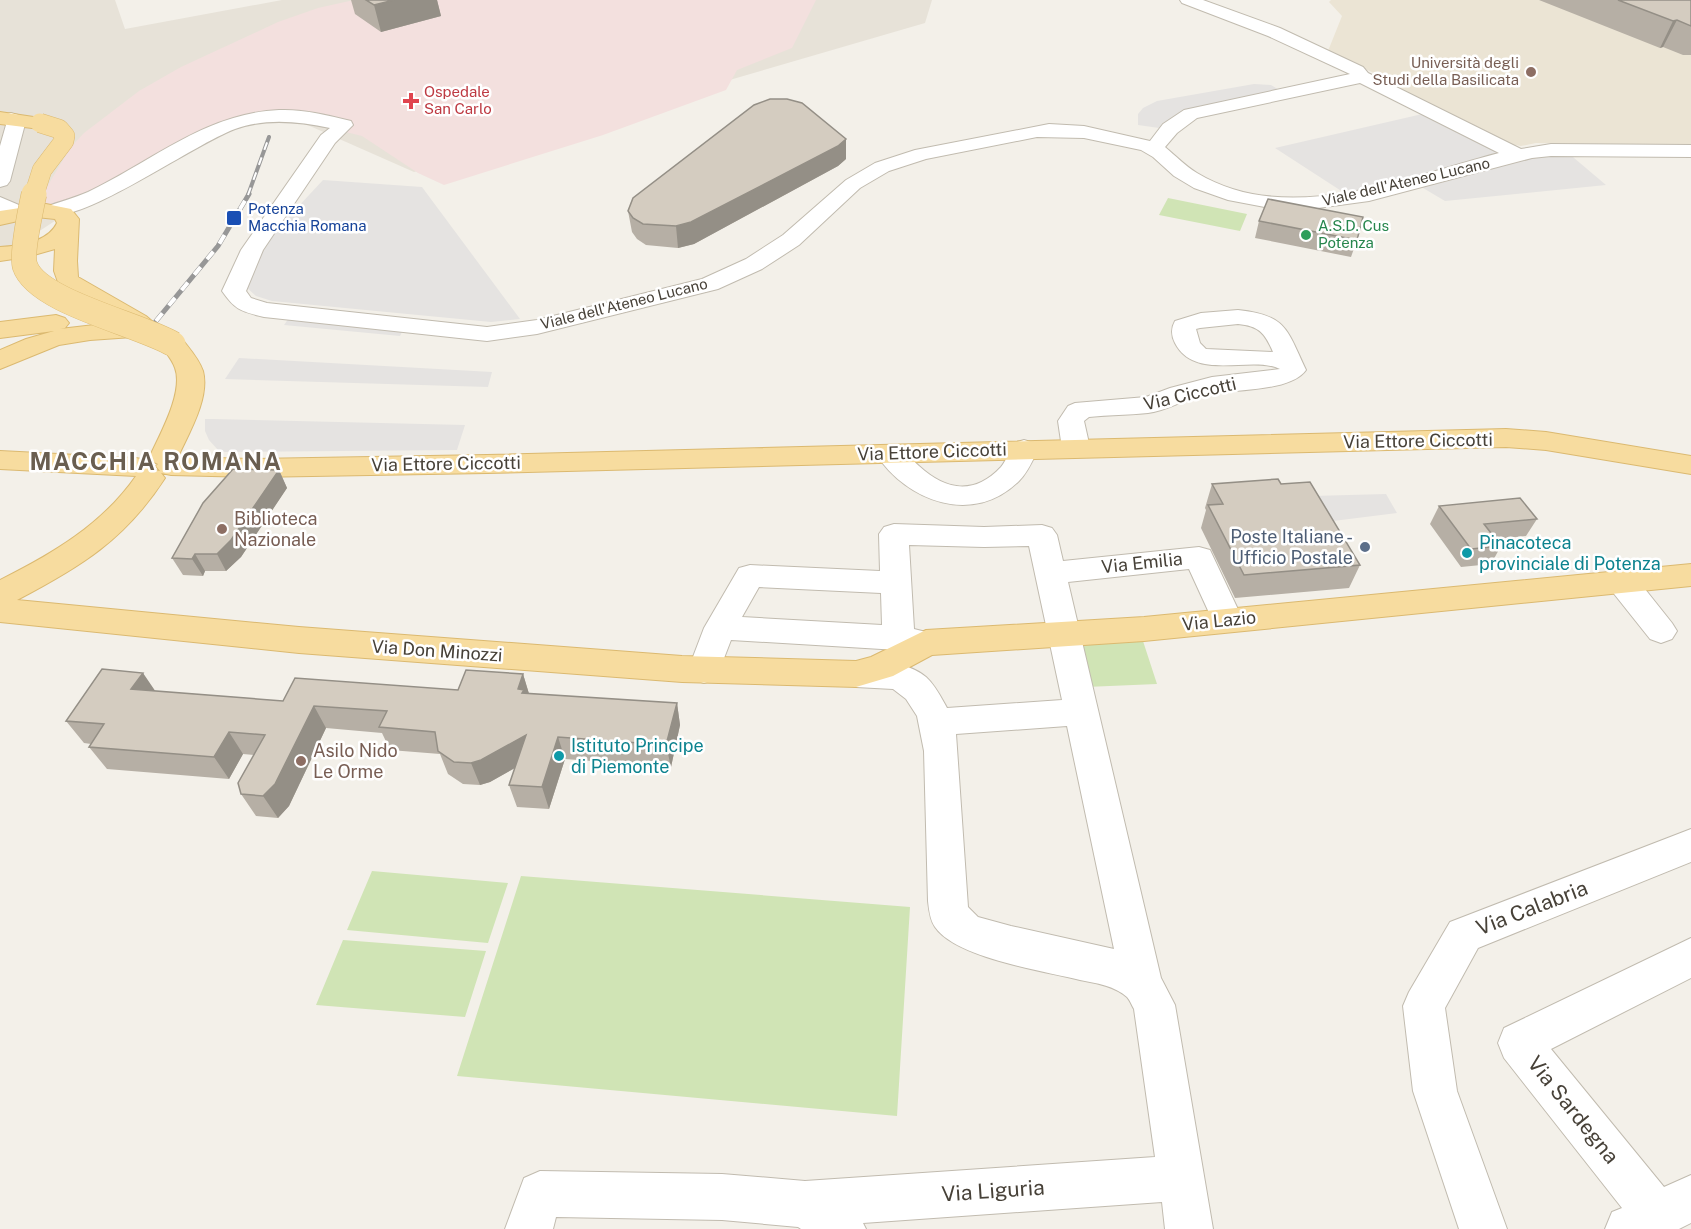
<svg xmlns="http://www.w3.org/2000/svg" width="1691" height="1229" viewBox="0 0 1691 1229" font-family="'Public Sans',sans-serif">
  <style>
    .residential { fill: #e7e2d8 }
    .education { fill: #ebe4d4 }
    .medical { fill: #f3e0de }
    .green { fill: #d0e4b5 }
    .parking { fill: #e5e3e1 }
    .lines { fill: none; stroke-linecap: round; stroke-linejoin: round }
    .minor-casing { stroke: #c1bbaf; stroke-width: 2 }
    .major-casing { stroke: #dbb970; stroke-width: 2 }
    .minor { fill: #fff; fill-rule: evenodd }
    .major { fill: #f7dc9f; fill-rule: evenodd }
    .rail-far1-casing { stroke: #979797; stroke-width: 4 }
    .rail-casing { stroke: #979797; stroke-width: 5 }
    .rail-far1 { stroke: #fff; stroke-width: 2; stroke-dasharray: 8; stroke-linecap: butt }
    .rail { stroke: #fff; stroke-width: 4; stroke-dasharray: 10; stroke-linecap: butt }
    .major-bridge-far1-casing { stroke: #dbb970; stroke-width: 20; stroke-linecap: butt }
    .major-bridge-casing { stroke: #dbb970; stroke-width: 26; stroke-linecap: butt }
    .major-bridge-far1 { stroke: #f7dc9f; stroke-width: 19 }
    .major-bridge { stroke: #f7dc9f; stroke-width: 25 }
    .wall { fill: #b6afa5 }
    .shaded-wall { fill: #948f86 }
    .building { fill: #d4ccc0; stroke: #948f86; stroke-width: 1.5 }
    .education-dot { fill: #8d6e63; stroke: #fff; stroke-width: 2 }
    .health-dot { fill: #e0444e; stroke: #fff; stroke-width: 2 }
    .transit-dot { fill: #1a4fb4; stroke: #fff; stroke-width: 2 }
    .leisure-dot { fill: #2e9e5b; stroke: #fff; stroke-width: 2 }
    .service-dot { fill: #5c6f8a; stroke: #fff; stroke-width: 2 }
    .culture-dot { fill: #0f9aa8; stroke: #fff; stroke-width: 2 }
    .labels { text-anchor: middle; stroke-width: 5; stroke-linejoin: round; paint-order: stroke }
    .far-education-label { font-size: 15px; fill: #785e54; stroke: #fff; text-anchor: end }
    .far-health-label { font-size: 15px; fill: #be3a42; stroke: #fff; text-anchor: start }
    .far-street-label { font-size: 15px; fill: #474138; stroke: #fff }
    .far-transit-label { font-size: 15px; fill: #164399; stroke: #fff; text-anchor: start }
    .far-leisure-label { font-size: 15px; fill: #27864d; stroke: #fff; text-anchor: start }
    .street-label { font-size: 18px; fill: #474138; stroke: #fff }
    .education-label { font-size: 18px; fill: #785e54; stroke: #fff; text-anchor: start }
    .service-label { font-size: 18px; fill: #4e5e75; stroke: #fff; text-anchor: end }
    .culture-label { font-size: 18px; fill: #0d838f; stroke: #fff; text-anchor: start }
    .near-street-label { font-size: 21px; fill: #474138; stroke: #fff }
    .district-label { font-size: 24px; font-weight: bold; letter-spacing: 1.5px; fill: #695e50; stroke: #fff }
  </style>
  <rect width="100%" height="100%" fill="#f3f0e9"/>
  <path class="residential" d="M0,0h115l10,29 157,-29h650l-7,23 -511,149 -120,-53 -78,-4 -216,142z"/>
  <path class="education" d="M1331,0h360v145l-155,-2 -15,3 -11,-2 -126,-62 -4,-6 -52,-25 14,-35 -13,-14z"/>
  <path class="medical" d="M354,0h462l-24,48 -55,22 -11,20 -123,45 -159,50 -26,-12 -56,-37 -24,-6 6,-5 -93,-7 -160,80 -46,12 -1,-18 26,-44 14,-15 55,-42 42,-24 97,-45 40,-14z"/>
  <path class="green" d="M1168,198l79,16 -7,17 -81,-16z
    M1142,638l15,46 -71,3 -12,-45z
    M372,871l136,12 -20,60 -141,-13z
    M521,876l389,31 -13,209 -440,-40z
    M343,940l143,11 -21,66 -149,-12z"/>
  <path class="parking" d="M1254,84l17,1 10,6 -95,20 -14,7 -13,10 -21,-3v-11l5,-6 14,-7z
    M1431,112l76,41 -161,41 -71,-46z
    M1543,152h24l39,33 -161,16 -27,-16z
    M323,180l99,7 98,132 -29,3 -219,-21 -16,-5 -10,-9 17,-36 25,-41 8,-1z
    M289,318l114,12 -3,6 -116,-11z
    M239,358l253,14 -4,15 -263,-8z
    M205,419h8l252,6 -8,25 -232,2 -7,-2 -9,-10 -4,-9z
    M1386,494l11,19 -72,9 -13,-26z"/>
  <g class="lines">
    <g class="minor-casing">
      <path id="minor" d="M1180,0h23l77,28 83,39 5,6 153,76 30,-5 140,1v12l-140,-1 -19,2 -163,43 -66,9 -33,-2 -42,-8 -34,-12 -20,-12 -21,-19 -12,-7 -57,-12 -47,-1 -111,22 -37,12 -29,17 -61,57 -37,24 -44,20 -181,45 -50,7 -223,-24c-23,-6 -28,-6 -42,-26l19,-41 80,-115 9,-7c-32,-7 -65,-10 -95,1 -43,16 -153,96 -190,86l-4,-4 4,-4c14,-5 29,-9 43,-15 63,-30 118,-79 191,-82 24,-1 48,5 72,11l2,4 -18,18 -72,107 -17,41 5,7 16,5 220,24 50,-7 165,-41 44,-20 37,-24 63,-55 29,-17 40,-13 134,-26 35,2 66,15 13,-17 21,-14 166,-36 -82,-38 -86,-33zM1360,83l139,70c-93,24 -211,75 -302,20 -12,-7 -21,-17 -32,-26l12,-14 20,-15z
        M11,113l7,2 7,9 -15,57 -3,4 -7,2v-41l6,-21 -4,-6 2,-4z
        M0,197l26,11 3,5 -3,5 -8,1 -18,-7z
        M1238,310c49,5 49,20 68,60 -16,23 -78,19 -105,25 -18,5 -35,16 -53,18 -19,2 -40,2 -59,4l-5,4 6,27 -4,6 -10,3 -10,-3 -4,-6 -4,-27 10,-15 7,-3 71,-6 24,-9 42,-11 68,-8c-29,-14 -85,13 -105,-26 -4,-8 -4,-15 0,-22l26,-8zM1238,324c21,2 27,9 35,28l-67,-3 -6,-6 -4,-14 4,-1z
        M1024,440l10,3 4,6c-5,11 -10,23 -19,32 -45,45 -112,21 -143,-27l4,-6c7,-2 12,-4 18,-1 8,4 15,14 21,19 26,24 55,30 82,1 6,-7 8,-17 13,-24z
        M894,524l90,3 58,-2 10,3 5,7 6,26 136,-14 11,3 33,70 -5,8 -11,4 -11,-4 -27,-59 -121,13 93,396 14,27 38,224h-48l-3,-27 -299,21 3,6h-65l-3,-2 -76,-7 -166,-3 -3,12h-48l19,-51 16,-7 182,3 83,7 350,-24 -21,-148c-2,-3 -4,-9 -7,-12 -12,-11 -31,-14 -47,-17 -36,-9 -124,-22 -145,-53 -5,-7 -6,-17 -7,-26l-4,-150 -7,-35 -11,-17 -13,-10 -37,-2 -12,-4 -5,-9 5,-9c24,-7 62,-5 82,12 9,8 15,20 21,31l115,-8 -33,-154 -45,1 -75,-2 5,84 16,4 5,9 -5,9 -11,3 -21,-4 -167,-10 -15,39 -12,4 -12,-4 -4,-9 16,-42 35,-60 11,-3 130,6 -1,-37 5,-7zM759,587l122,6 1,32 -140,-8zM1067,726l47,223 -103,-23 -33,-9 -10,-10 -12,-173z
        M1622,571l11,3 39,49 5,8 -5,8 -11,4 -11,-4 -39,-49 -4,-8 4,-8z
        M1691,829v33l-213,86 -33,60 12,83 50,138h-48l-46,-138 -10,-85 6,-14 41,-70z
        M1691,938v40l-140,71 113,138 27,-12v48l-12,6h-74l7,-17 10,-4 -118,-150 -6,-15 6,-15z"/>
    </g>
    <g class="major-casing">
      <path id="major" d="M0,112l47,7 3,4 -3,4 -7,2 -40,-5z
        M46,204l25,5 8,10 -2,42 1,16 68,39 14,12 -4,5 -9,3 -57,4 -31,5 -59,24v-19l26,-11 28,-8 -54,7v-16l56,-7 9,3 4,5 -4,5 -5,1 60,-7 -61,-37 -5,-14 1,-22 -28,8 -27,4v-14c20,-1 48,-5 57,-24l-2,-4 -19,-2 -36,8v-14z
        M173,336l9,3c7,9 17,20 21,32 7,27 -14,62 -25,86l74,2 235,-4 1019,-26 40,3 145,24v18l-145,-24 -40,-3 -1019,26 -235,4 -81,-2 -10,-2 4,5c-40,62 -85,89 -148,122l282,27 383,29 174,5 15,-4 55,-27 218,-13 547,-53v22l-547,55 -212,14 -39,21 -37,11 -174,-5 -383,-29 -299,-31v-42c52,-26 102,-55 136,-104l-136,-7v-18l136,7 10,2 3,9 11,2 -4,-5 2,-2 -4,-2 -4,-6c10,-22 34,-64 25,-88 -3,-9 -10,-16 -15,-24l4,-5z"/>
    </g>
    <use href="#minor" class="minor"/>
    <use href="#major" class="major"/>
    <g class="rail-far1-casing">
      <path id="rail-far1" d="M248,195l21,-58"/>
    </g>
    <g class="rail-casing">
      <path id="rail" d="M156,321l62,-75 31,-52"/>
    </g>
    <use href="#rail-far1" class="rail-far1"/>
    <use href="#rail" class="rail"/>
    <g class="major-bridge-far1-casing">
      <path id="major-bridge-far1" d="M34,195l8,-25 22,-29 1,-5 -6,-7 -19,-6"/>
    </g>
    <g class="major-bridge-casing">
      <path id="major-bridge" d="M34,194c-3,14 -13,61 -9,72 12,36 114,58 148,78"/>
    </g>
    <use href="#major-bridge-far1" class="major-bridge-far1"/>
    <use href="#major-bridge" class="major-bridge"/>
  </g>
  <path class="wall" d="M351,0h86l4,16 -60,16 -26,-18z
    M1539,0h152v55h-8l-20,-8 -3,1z
    M846,159l-8,7 -144,78 -16,4 -32,-3 -9,-6 -5,-7 -4,-21z
    M1259,221l98,19 -6,17 -96,-19z
    M279,470l8,18 -46,69 -15,14h-21l-2,5 -20,-1 -11,-17z
    M1212,484h69l79,81 -11,23 -114,10 -34,-70 5,-18 -1,-2z
    M1439,506l98,13 -11,17 -30,3 5,7 -10,18 -30,3 -31,-43z
    M523,674l6,20 148,9 3,22 -9,42 -106,-8 -16,50 -32,-2 -8,-22 6,-17 -25,14 -10,3 -17,-1 -15,-10 -8,-20 -50,-4 -8,-17 -56,-5 -37,78 -11,12 -22,-2 -15,-22 13,-39 -11,-1 -14,25 -122,-10 -18,-22 2,-3 -7,-1 -18,-22 90,-30 127,10 175,-11z"/>
  <path class="shaded-wall" d="M394,0h43l4,16 -60,16 -7,-27z
    M1677,20l-14,27 -3,1 13,-27z
    M846,139v20l-8,7 -144,78 -16,4 -2,-22z
    M279,470l8,18 -46,69 -15,14 -9,-17z
    M195,554l10,17 -2,5 -11,-17z
    M143,673l15,22 -27,-6z
    M523,674l7,23v19l-12,-27z
    M677,703l3,22 -9,42 -5,-22z
    M314,706l12,22 -37,78 -11,12 -15,-22z
    M229,732l14,22 -14,25 -15,-22z
    M526,735l8,22 -44,25 -10,3 -9,-22z
    M558,737l7,22 -16,50 -7,-22z"/>
  <path class="building" d="M366,0h28l-20,5z
    M1618,0h73v26l-14,-6 -4,1z
    M770,99h17l15,4 44,36 -8,7 -147,76 -15,4 -33,-2 -10,-6 -5,-7 5,-13 121,-93z
    M1268,199l95,18 -6,23 -98,-19z
    M233,469l46,1 -48,70 -14,14h-22l-3,5 -20,-1 31,-55z
    M1278,479l3,5 29,-2 50,83 -116,10 -36,-70 15,-1 -11,-20z
    M1520,498l17,21 -53,5 17,22 -30,3 -32,-43z
    M102,669l41,4 -12,16 152,12 12,-23 163,12 8,-20 57,4 -5,15 6,1 -2,3 155,10 -11,42 -108,-8 -16,50 -33,-2 17,-50 -45,25 -10,3 -17,-1 -16,-11 -3,-19 -56,-5 8,-16 -73,-5 -39,78 -12,12 -22,-2 -3,-11 27,-48 -36,-3 -15,25 -125,-10 15,-23 -38,-3z"/>
  <g class="education-dot">
    <circle cx="1531" cy="72" r="6"/>
    <circle cx="222" cy="529" r="6"/>
    <circle cx="301" cy="761" r="6"/>
  </g>
  <path class="health-dot" d="M408 92h6v6h6v6h-6v6h-6v-6h-6v-6h6z"/>
  <rect class="transit-dot" x="226" y="210" width="16" height="16" rx="3"/>
  <circle class="leisure-dot" cx="1306" cy="235" r="6"/>
  <circle class="service-dot" cx="1365" cy="547" r="6"/>
  <g class="culture-dot">
    <circle cx="1467" cy="553" r="6"/>
    <circle cx="559" cy="756" r="6"/>
  </g>
  <g class="labels">
    <g class="far-education-label">
      <text x="1519" y="68">Università degli<tspan x="1519" dy="17">Studi della Basilicata</tspan></text>
    </g>
    <g class="far-health-label">
      <text x="424" y="97">Ospedale<tspan x="424" dy="17">San Carlo</tspan></text>
    </g>
    <g class="far-street-label">
      <text transform="translate(1406 182) rotate(-13)" y="5">Viale dell'Ateneo Lucano</text>
      <text transform="translate(624 304) rotate(-14)" y="5">Viale dell'Ateneo Lucano</text>
    </g>
    <g class="far-transit-label">
      <text x="248" y="214">Potenza<tspan x="248" dy="17">Macchia Romana</tspan></text>
    </g>
    <g class="far-leisure-label">
      <text x="1318" y="231">A.S.D. Cus<tspan x="1318" dy="17">Potenza</tspan></text>
    </g>
    <g class="street-label">
      <text transform="translate(1190 394) rotate(-13)" y="6">Via Ciccotti</text>
      <text transform="translate(1418 441) rotate(-1)" y="6">Via Ettore Ciccotti</text>
      <text transform="translate(932 452) rotate(-2)" y="6">Via Ettore Ciccotti</text>
      <text transform="translate(446 464) rotate(-1)" y="6">Via Ettore Ciccotti</text>
      <text transform="translate(1142 563) rotate(-6)" y="6">Via Emilia</text>
      <text transform="translate(1219 621) rotate(-6)" y="6">Via Lazio</text>
      <text transform="translate(437 651) rotate(4)" y="6">Via Don Minozzi</text>
    </g>
    <g class="education-label">
      <text x="234" y="525">Biblioteca<tspan x="234" dy="21">Nazionale</tspan></text>
      <text x="313" y="757">Asilo Nido<tspan x="313" dy="21">Le Orme</tspan></text>
    </g>
    <g class="service-label">
      <text x="1353" y="543">Poste Italiane -<tspan x="1353" dy="21">Ufficio Postale</tspan></text>
    </g>
    <g class="culture-label">
      <text x="1479" y="549">Pinacoteca<tspan x="1479" dy="21">provinciale di Potenza</tspan></text>
      <text x="571" y="752">Istituto Principe<tspan x="571" dy="21">di Piemonte</tspan></text>
    </g>
    <g class="near-street-label">
      <text transform="translate(1532 908) rotate(-21)" y="7">Via Calabria</text>
      <text transform="translate(1573 1110) rotate(51)" y="7">Via Sardegna</text>
      <text transform="translate(993 1191) rotate(-4)" y="7">Via Liguria</text>
    </g>
    <g class="district-label">
      <text x="156" y="470">MACCHIA ROMANA</text>
    </g>
  </g>
</svg>
